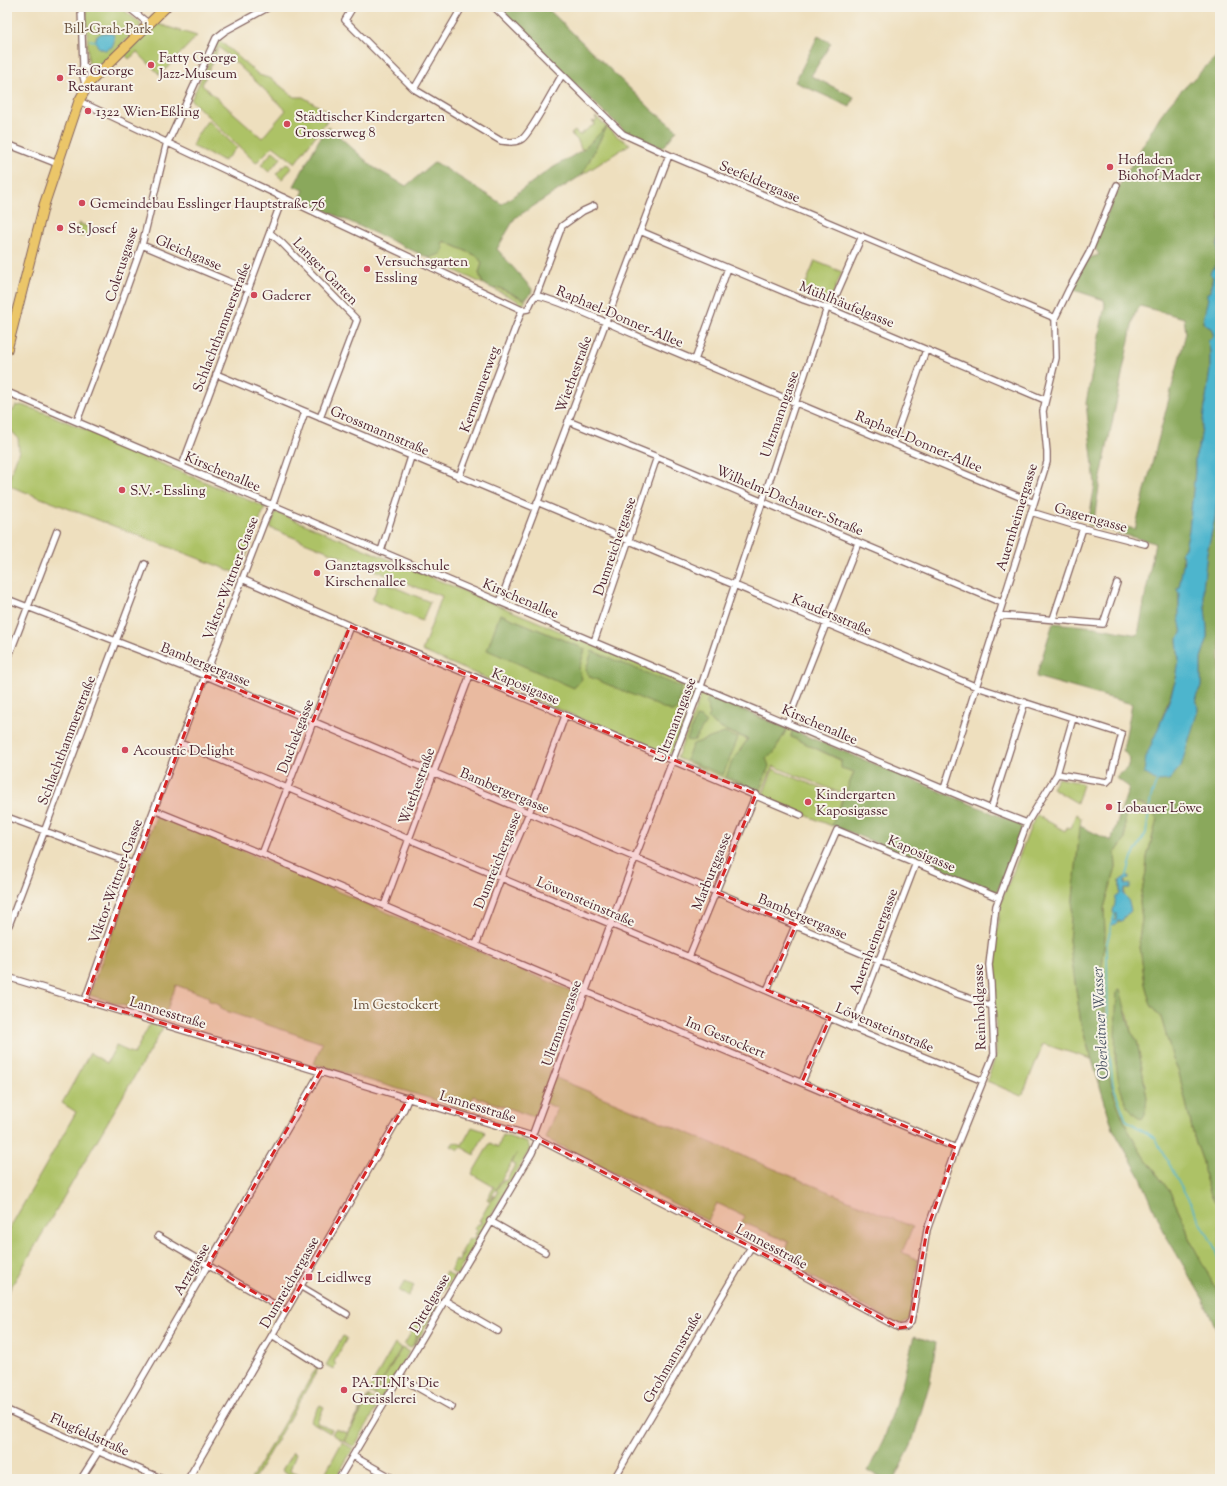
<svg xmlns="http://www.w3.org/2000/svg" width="1227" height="1486" viewBox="0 0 1227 1486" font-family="'Sorts Mill Goudy',serif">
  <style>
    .green { fill: #adc266; stroke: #7c7048; fill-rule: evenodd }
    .forest { fill: #8aa85b; stroke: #6a6443; fill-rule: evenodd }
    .water { fill: #4eb5cd; stroke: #4c6a7c }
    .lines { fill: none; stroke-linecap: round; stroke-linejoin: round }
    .stream { stroke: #4eb5cd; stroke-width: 1.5 }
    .street-casing { stroke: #83625e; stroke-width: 8 }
    .primary-casing { stroke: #83625e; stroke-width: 11 }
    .street { stroke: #fff; stroke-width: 5.5 }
    .primary { stroke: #ebc669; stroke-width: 9 }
    .marked { fill: #d62828; fill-opacity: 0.2; stroke: #d62828; stroke-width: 3; stroke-dasharray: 8 5; stroke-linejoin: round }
    .poi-dot { fill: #d1495b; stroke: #f7f3e8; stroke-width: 1.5 }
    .labels { text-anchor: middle; stroke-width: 4; stroke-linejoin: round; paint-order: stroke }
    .park-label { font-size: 14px; fill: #68503d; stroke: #f7f3e8 }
    .poi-label { font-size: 14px; fill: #4a1f2b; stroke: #f7f3e8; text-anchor: start }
    .street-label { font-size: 14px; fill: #4a1f2b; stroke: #f7f3e8 }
    .water-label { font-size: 15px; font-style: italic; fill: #4b5464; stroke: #f7f3e8 }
  </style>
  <rect width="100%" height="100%" fill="#f7f3e8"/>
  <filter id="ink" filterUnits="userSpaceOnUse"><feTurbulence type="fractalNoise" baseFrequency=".025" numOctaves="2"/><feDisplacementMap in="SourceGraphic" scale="8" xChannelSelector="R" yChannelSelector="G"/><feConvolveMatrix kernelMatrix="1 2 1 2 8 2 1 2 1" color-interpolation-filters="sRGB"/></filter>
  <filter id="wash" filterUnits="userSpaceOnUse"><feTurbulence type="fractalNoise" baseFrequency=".012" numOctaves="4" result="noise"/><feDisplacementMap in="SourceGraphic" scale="16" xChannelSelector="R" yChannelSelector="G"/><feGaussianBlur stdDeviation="0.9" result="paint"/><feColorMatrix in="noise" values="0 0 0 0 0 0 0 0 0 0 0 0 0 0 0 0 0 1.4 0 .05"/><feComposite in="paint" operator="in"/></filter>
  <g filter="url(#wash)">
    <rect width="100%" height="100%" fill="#eedfbe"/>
    <path class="green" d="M86,7h34l20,16 1,3 -26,25 -20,17 -6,-2 -1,-8z
      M158,24l39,12 -37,39 -23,-23 -8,7 -4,-4 30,-29h1z
      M219,40l40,35 13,4 22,18h9l29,17 -37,49 -22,-17 -17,17 -65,-63zM219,47l67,63 -24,28 -60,-53z
      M596,117l22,20 12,7 -48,31 24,-47 -22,21h-3l-3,-8 -7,-7 4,-3 4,4 16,-11 -3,-3 3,1 2,-2 -2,-2z
      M208,120l29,28 -13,13 -32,-15 5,-11z
      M273,151l8,7 -12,14 -8,-7z
      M286,163l6,5 -10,11 -6,-5z
      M79,223l11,5 -2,5 -4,3h-5c-3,-4 -3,-9 0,-13z
      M443,241l34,15 5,7 -3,10 4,11 -54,-26 12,-4 1,-10z
      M815,261l27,11 -12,29 -5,1 -23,-9z
      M499,288l24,11h3l-2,5 -4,1 -2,-4 -24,-12z
      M16,405l3,1 2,-1 25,8 89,38 1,2 129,54 -26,67 -232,-89 12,-34 -1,-13 -11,-12v-18l6,3z
      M276,512l417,175 3,3 -24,63 -6,2 -244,-104 20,-55 -21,-7 -151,-61zM500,614l85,35 -6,20z
      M380,581l50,21 -8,19 -50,-21z
      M702,692l90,38 -1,7 51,24 12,11 -9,23 -72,-29 -12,28 -84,-36zM710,715l63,39 -7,4 -34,3 16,-22c-14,-5 -29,-9 -40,-20z
      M773,769l70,28 -11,29 -70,-29z
      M1058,778l23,5 2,2 -6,18 -25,-15z
      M1137,804c10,4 15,6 20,16l-10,37 -1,15 -6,29 2,19 -3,19 6,45 6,21 10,12 12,42 6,14 15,64 9,25 2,15 5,15 10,20v91l-31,-65 -4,-14 -15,-32 -27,-37 -16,-27 -12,-30 -7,-27 -4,-26 1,-47 -4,-16 4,-46 -1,-28 12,-41 -1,-14 10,-13v-26l3,-6zM1126,877l-1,8 4,3h-4c-3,11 3,23 -3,33h-10l4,-1v-15l4,-11v-13zM1117,990l11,25 3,17 6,8 10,58 -25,-8 -7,-30z
      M157,814l421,180 -29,81 364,152 -11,25 16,8 -9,60 -10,5 -117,-65 7,-18 -47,-20 2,-6 -27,-13 -9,18 -163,-83 12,-30 -17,-7 -6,16 -61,-21 -5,14 -146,-44 -8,-2 8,-21 -102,-34 1,-3 -13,-6 1,-3 -33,-12 -12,33 -75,-23z
      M1076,814l5,4 -12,122 12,84 10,35 -48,-15 -20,50 -2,2 -34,-15 9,-26 -1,-78 -2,-19 8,-56 31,-78 5,-9 28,16 2,-4 3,1z
      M151,1022l13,4 -157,268v-61l69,-121 -14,-9 28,-50 17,10 9,-17 18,8z
      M472,1127l12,4 1,3 -9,16 -1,5 -14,-8 -2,3 -8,-4 3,-4 1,1 1,-1 6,3z
      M503,1135l25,8 2,6 -51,88 -4,-3 3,-4 -4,-2 3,-4 2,1 1,-2 1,1v-3h-2l15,-26 1,1 -2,4 3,-4 1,1 -1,-1 2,-4 -2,-2 7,-10 3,1 9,-16 -3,-2 5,-10 -28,48 -2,-2 7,-12 -22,-13 18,-31 8,4z
      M475,1236l3,2 -21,37 -7,-4 6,-11 3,2 1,-5h2l-3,-2 1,-1 3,1v-3l-3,1 9,-15 3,2z
      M446,1272l8,5 -16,20 -5,-3z
      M405,1281l9,5 -6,10 -9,-5z
      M438,1300l3,1 -27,45c5,-17 12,-32 24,-46z
      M421,1315l3,2 -12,30 -3,1 -5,-3z
      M343,1336l4,2 -13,24 2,2 -3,5 -7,-4z
      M395,1344l6,4 -27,47 -6,-4z
      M402,1348l7,4 -28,47 -7,-4z
      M318,1365l2,1 -66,113h-3z
      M369,1395l1,1 -27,45 -11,-7 3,-5 12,4z
      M370,1397l10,5 -26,45 -10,-6z
      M320,1405l4,2 -7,16 15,6 -2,4 -20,-12z
      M342,1442l11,7 -18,30h-13z
      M293,1452l3,2 -6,16 20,9h-13l-15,-9z"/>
    <path class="forest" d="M499,7h47l107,104 24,19 -14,18 -37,-16 -41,-38z
      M818,36l13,7 -20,33 43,21 -4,10 -55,-25z
      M1220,53v184l-3,6 1,5 -3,20 -12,54 2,3 6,3 3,8 -6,5 2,10v19l-10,72 -5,16v14l-6,58 -4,18 -4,5c5,13 -2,27 -2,40 -1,14 1,27 3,41l-5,5 2,22 -3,18 -19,53 32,4 9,-26 -2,-13 5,-11v-28l6,-18v-12l-4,-39 4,-37 8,-33 5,-43v736l-10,-20 -5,-15 -2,-15 -9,-25 -15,-64 -6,-14 -12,-42 -10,-12 -6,-21 -6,-45 3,-19 -2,-19 6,-29 1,-15 10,-37c-4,-7 -10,-16 -20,-16 -2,0 -6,3 -9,4l-3,6v26l-10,13 1,14 -12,41 1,28 -4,46 4,16 -1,47 4,26 7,27 12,30 16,27 27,37 15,32 4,14 30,56 1,45 -17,-40 -38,-65 -25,-58 -27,-47 -32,-105 -12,-84 11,-114 31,15 18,-54 -13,-9 11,-10 3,-9 -7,-9 9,-46 -96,-27 17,-54 42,4 43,8 17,-92 -67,-18 7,-41 -9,-81 19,-98 -1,-5 -33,-11 17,-31 11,-3 -5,-9 25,-60 41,-70 9,-12 10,-11zM1140,306l44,12 2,15 -51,196 -41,-9 5,-33 35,-171z
      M607,126l-25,49 -67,43 -18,31 35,40c0,5 -4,9 -9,10l-23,-11 -6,1 -11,-5 -4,-11 3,-10 -5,-7 -33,-15 -2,3 2,4 -3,6 -12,4 -129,-59 4,-9 -10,-4 25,-46 10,-13 44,40 33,19 29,-24 67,42 47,-34 35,-21z
      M500,614l85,35 -6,20 3,10 -8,9 -87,-38z
      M592,651l89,36 -3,21 -5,4 -83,-35 -4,-7z
      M709,696l78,33 -14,25 -7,4 3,8 -10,25 -33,-14 6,-16 16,-22c-14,-6 -29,-9 -40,-20l2,-5 -4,-11z
      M696,717l5,1 5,4 -11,18 -4,1 -4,-1z
      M792,730l227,94 3,5 -25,63 -165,-67 22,-53 -13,-4v-8l-50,-23z
      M724,733l14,5 -15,37 -37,-15 7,-16z
      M1120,989l11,43 6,8 10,58 -2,16 -3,5c-35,-16 -26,-97 -25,-129z
      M914,1336l22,7 -6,39 -19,64 -17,33h-9l-17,-8 17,-35 17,-52z"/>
    <path class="water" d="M102,33h8l4,2v7l-2,5 -7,3 -7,-3 -3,-6 2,-5z
      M1220,237v239l-5,43 -8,33 -4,37 4,39v12l-6,18v28l-5,11 2,13 -17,56 -12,14 -12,1 -13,-8 2,-16 20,-47 10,-31 3,-18 -2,-22 5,-5 -3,-16v-25l-2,-3v-2h2l5,-29 -3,-6 4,-5 4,-18 6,-58v-14l5,-16 10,-72v-19l-2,-10 6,-5 -3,-8 -6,-3 -2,-3 5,-24 -1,-1v-4l3,-1 3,-15 -3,-3 2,-5 3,-1c2,-11 2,-22 5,-31z
      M1126,876h3v2l-4,3v4l5,-1v4h-5l-2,6 5,5 3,12 -6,5 -3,5h-4l-3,4 -3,-1v-3l4,-1v-7h-3c0,-6 3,-7 2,-15l5,-4v-13z"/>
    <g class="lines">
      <path class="stream" d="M90,40l5,1
        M1126,878l6,-21 14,-24 5,-36 6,-17
        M1115,912l-8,31 1,97 5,45 13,35 29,18 62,114 3,11"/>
    </g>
  </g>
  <g filter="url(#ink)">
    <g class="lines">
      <g class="street-casing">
        <path id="street" d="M81,7l2,58 -1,7 4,16
          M128,7l21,17
          M353,7l-8,13 69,69 48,-82
          M494,7l129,127 46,21 386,163
          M83,65l7,6v11
          M414,89l87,52c8,1 15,2 21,-2 9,-6 33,-53 40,-64
          M79,101l443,209 6,-1c2,-3 4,-12 8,-13 9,-2 92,36 106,42l392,165
          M7,144l51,20
          M640,231l164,69 26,9 215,91
          M270,233l11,9 76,78 -37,98
          M142,245l107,45
          M536,296l26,-70 21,-15 11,-5
          M830,309l32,-73
          M695,360l33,-92
          M216,374l319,134
          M7,392l587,250 397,167 36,14
          M77,421l34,-89 31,-87 25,-103 3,-4 46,-100 9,-7 44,-24
          M568,421l89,36 345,146
          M893,443l33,-93
          M182,466l101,-269
          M459,477l63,-167
          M537,502l440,185 145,47 -12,45 -3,3 -50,-8
          M1031,512l52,16 62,16
          M381,551l30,-94
          M242,579l108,47 120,49 331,140
          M7,599l199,77 751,318 35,12
          M500,602l169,-447
          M998,615l105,9 14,-41
          M1053,619l30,-91
          M594,642l63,-185
          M7,661l50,-130
          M787,723l71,-180
          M180,743l509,214 164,71 130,53
          M944,789l103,-327v-10l-4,-41 13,-53 -1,-40 14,-29 20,-36 28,-68
          M991,809l34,-107
          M154,810l108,44 260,111 434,183
          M7,817l126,47
          M262,854l88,-228
          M384,906l86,-231
          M7,924l2,1 136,-361
          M476,945l25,-67 28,-65 36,-97
          M689,957l67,-163
          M7,977l525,159 219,111 148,81 7,-1 5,-5 16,-92 29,-82 38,-94 -3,-70 -2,-19 7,-59 31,-83 30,-49 16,-56
          M767,990l70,-160 162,68
          M85,1000l48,-136 132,-344 9,-19 31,-89
          M853,1028l63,-165
          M802,1082l28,-64
          M532,1136l103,-278 66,-172 126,-378
          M490,1221l55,31
          M158,1236l128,75
          M300,1286l47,28
          M444,1300l54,31
          M272,1335l46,29
          M399,1377l53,30
          M7,1410l97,44 59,25
          M353,1456l41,23
          M81,1479l26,-41 214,-367
          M188,1479l216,-370 5,-12
          M339,1479l193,-326 6,-14
          M614,1479l137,-232"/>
      </g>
      <g class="primary-casing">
        <path id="primary" d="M7,350l37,-145 35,-104 10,-18 77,-76"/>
      </g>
      <use href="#street" class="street"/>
      <use href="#primary" class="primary"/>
    </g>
  </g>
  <path class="marked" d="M350,626l406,168 -40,98 80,33 -29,65 63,28 -28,64 154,66 -29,82 -16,92 -5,5 -7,1 -148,-81 -219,-111 -123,-39 -123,214 -78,-46 113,-194 -236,-71 121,-324 107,45z"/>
  <g class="poi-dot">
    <circle cx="151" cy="65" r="4"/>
    <circle cx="60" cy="78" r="4"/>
    <circle cx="88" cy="111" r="4"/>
    <circle cx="287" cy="124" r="4"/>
    <circle cx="1110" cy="167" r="4"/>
    <circle cx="82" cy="203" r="4"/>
    <circle cx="60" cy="228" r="4"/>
    <circle cx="367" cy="269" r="4"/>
    <circle cx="254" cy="295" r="4"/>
    <circle cx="122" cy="490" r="4"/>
    <circle cx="317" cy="573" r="4"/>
    <circle cx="125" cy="750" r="4"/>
    <circle cx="808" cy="802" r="4"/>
    <circle cx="1109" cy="807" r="4"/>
    <rect x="305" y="1273" width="8" height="8" rx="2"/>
    <circle cx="344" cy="1390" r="4"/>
  </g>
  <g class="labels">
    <g class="park-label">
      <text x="108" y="33">Bill-Grah-Park</text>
      <text x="396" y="1009">Im Gestockert</text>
    </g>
    <g class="poi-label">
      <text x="159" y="62">Fatty George<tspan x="159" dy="16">Jazz-Museum</tspan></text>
      <text x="68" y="75">Fat George<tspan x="68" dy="16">Restaurant</tspan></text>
      <text x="96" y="116">1322 Wien-Eßling</text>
      <text x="295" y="121">Städtischer Kindergarten<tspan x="295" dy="16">Grosserweg 8</tspan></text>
      <text x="1118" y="164">Hofladen<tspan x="1118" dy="16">Biohof Mader</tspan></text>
      <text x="90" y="208">Gemeindebau Esslinger Hauptstraße 76</text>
      <text x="68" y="233">St. Josef</text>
      <text x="375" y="266">Versuchsgarten<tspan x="375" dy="16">Essling</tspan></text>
      <text x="262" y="300">Gaderer</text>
      <text x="130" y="495">S.V. - Essling</text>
      <text x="325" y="570">Ganztagsvolksschule<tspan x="325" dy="16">Kirschenallee</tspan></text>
      <text x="133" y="755">Acoustic Delight</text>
      <text x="816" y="799">Kindergarten<tspan x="816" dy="16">Kaposigasse</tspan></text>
      <text x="1117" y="812">Lobauer Löwe</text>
      <text x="317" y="1282">Leidlweg</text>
      <text x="352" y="1387">PA.TI.NI's Die<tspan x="352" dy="16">Greisslerei</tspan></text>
    </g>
    <g class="street-label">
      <text transform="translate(760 181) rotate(23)" y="5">Seefeldergasse</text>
      <text transform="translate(189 252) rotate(23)" y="5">Gleichgasse</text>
      <text transform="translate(121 264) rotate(-72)" y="5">Colerusgasse</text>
      <text transform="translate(326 271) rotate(46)" y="5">Langer Garten</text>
      <text transform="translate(847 304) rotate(22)" y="5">Mühlhäufelgasse</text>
      <text transform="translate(620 316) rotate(23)" y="5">Raphael-Donner-Allee</text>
      <text transform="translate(221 327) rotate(-69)" y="5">Schlachthammerstraße</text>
      <text transform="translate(573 374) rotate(-70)" y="5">Wiethestraße</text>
      <text transform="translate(479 389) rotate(-70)" y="5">Kermaunerweg</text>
      <text transform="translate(779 414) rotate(-71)" y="5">Ultzmanngasse</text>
      <text transform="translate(380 430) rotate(23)" y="5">Grossmannstraße</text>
      <text transform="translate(919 441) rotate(23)" y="5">Raphael-Donner-Allee</text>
      <text transform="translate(223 471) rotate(23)" y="5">Kirschenallee</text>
      <text transform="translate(790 500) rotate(23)" y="5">Wilhelm-Dachauer-Straße</text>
      <text transform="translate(1016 517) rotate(-73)" y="5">Auernheimergasse</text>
      <text transform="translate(1091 517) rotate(16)" y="5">Gagerngasse</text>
      <text transform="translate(614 546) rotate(-71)" y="5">Dumreichergasse</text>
      <text transform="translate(230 578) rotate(-69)" y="5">Viktor-Wittner-Gasse</text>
      <text transform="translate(521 598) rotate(23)" y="5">Kirschenallee</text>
      <text transform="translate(832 614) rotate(23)" y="5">Kaudersstraße</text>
      <text transform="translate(206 664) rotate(22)" y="5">Bambergergasse</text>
      <text transform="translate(526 686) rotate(23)" y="5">Kaposigasse</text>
      <text transform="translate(675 720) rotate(-69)" y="5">Ultzmanngasse</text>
      <text transform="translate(820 724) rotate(23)" y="5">Kirschenallee</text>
      <text transform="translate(295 736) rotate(-69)" y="5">Duchekgasse</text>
      <text transform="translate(66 740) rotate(-69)" y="5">Schlachthammerstraße</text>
      <text transform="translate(416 786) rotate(-70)" y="5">Wiethestraße</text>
      <text transform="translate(505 790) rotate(23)" y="5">Bambergergasse</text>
      <text transform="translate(922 853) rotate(23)" y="5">Kaposigasse</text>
      <text transform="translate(497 860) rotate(-68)" y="5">Dumreichergasse</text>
      <text transform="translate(711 871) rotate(-68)" y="5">Marburggasse</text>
      <text transform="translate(115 881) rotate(-70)" y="5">Viktor-Wittner-Gasse</text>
      <text transform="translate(586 901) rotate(23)" y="5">Löwensteinstraße</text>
      <text transform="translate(803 916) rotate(23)" y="5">Bambergergasse</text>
      <text transform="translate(873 941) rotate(-69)" y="5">Auernheimergasse</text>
      <text transform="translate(979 1007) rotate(-92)" y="5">Reinholdgasse</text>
      <text transform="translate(168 1012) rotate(17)" y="5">Lannesstraße</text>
      <text transform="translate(561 1023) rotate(-70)" y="5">Ultzmanngasse</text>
      <text transform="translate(885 1027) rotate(23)" y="5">Löwensteinstraße</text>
      <text transform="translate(726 1037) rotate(23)" y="5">Im Gestockert</text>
      <text transform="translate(478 1106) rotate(17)" y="5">Lannesstraße</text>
      <text transform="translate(772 1246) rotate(28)" y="5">Lannesstraße</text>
      <text transform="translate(191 1269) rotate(-60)" y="5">Arztgasse</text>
      <text transform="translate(289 1282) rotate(-60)" y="5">Dumreichergasse</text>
      <text transform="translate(429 1303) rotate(-60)" y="5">Dittelgasse</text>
      <text transform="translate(672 1357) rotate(-60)" y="5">Grohmannstraße</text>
      <text transform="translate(90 1434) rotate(24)" y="5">Flugfeldstraße</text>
    </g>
    <g class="water-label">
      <text transform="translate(1100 1023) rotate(-93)" y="5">Oberleitner Wasser</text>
    </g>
  </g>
  <rect width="1227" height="1486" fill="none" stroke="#f7f3e8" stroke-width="24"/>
</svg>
